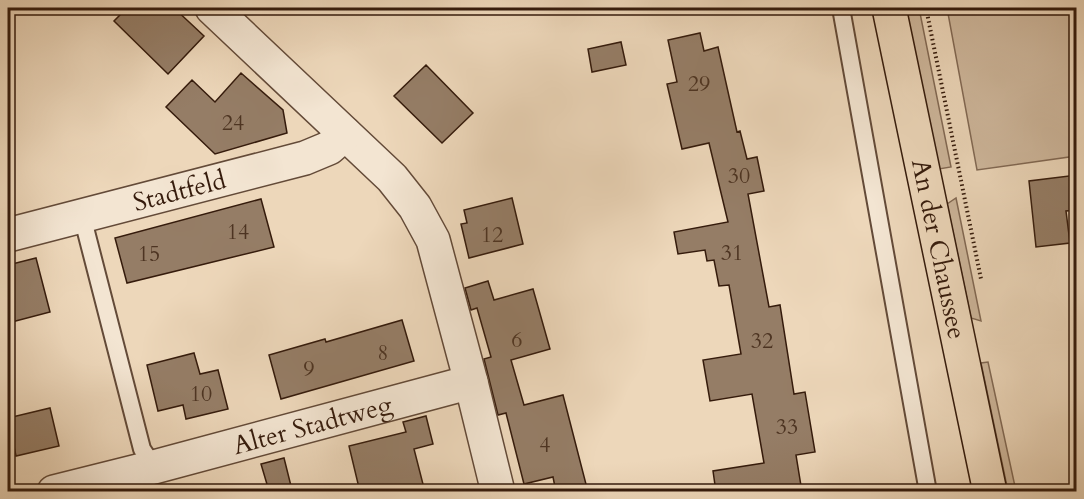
<svg xmlns="http://www.w3.org/2000/svg" width="1084" height="499" viewBox="0 0 1084 499" font-family="Cardo,serif">
  <style>
    .green { fill: #ceb79c; stroke: #826954; stroke-width: 1.5 }
    .building { fill: #957d66; stroke: #351b0c; stroke-width: 1.5 }
    .lines { fill: none; stroke-linecap: round; stroke-linejoin: round }
    .lane-casing { stroke: #634a38; stroke-width: 20 }
    .street-casing { stroke: #634a38; stroke-width: 36 }
    .primary-casing { stroke: #351b0c; stroke-width: 36 }
    .path { stroke: #351b0c; stroke-width: 4; stroke-dasharray: 1.5 3; stroke-linecap: butt }
    .lane { stroke: #f3e5d2; stroke-width: 16 }
    .street { stroke: #f3e5d2; stroke-width: 33 }
    .primary { stroke: #edd7ba; stroke-width: 33 }
    .labels { text-anchor: middle; stroke-width: 6; stroke-linejoin: round; paint-order: stroke }
    .number-label { font-size: 22px; fill: #4d3422 }
    .street-label { font-size: 26px; fill: #351b0c; stroke: #f3e5d2 }
  </style>
  <rect width="100%" height="100%" fill="#edd7ba"/>
  <filter id="stains"><feTurbulence type="fractalNoise" baseFrequency=".00333" numOctaves="4"/><feColorMatrix values="0 0 0 0 .2 0 0 0 0 .09 0 0 0 0 .02 0 0 0 .5 -.17"/></filter>
  <radialGradient id="worn" r=".72"><stop offset=".6" stop-color="#630" stop-opacity="0"/><stop offset="1" stop-color="#630" stop-opacity=".3"/></radialGradient>
  <path class="green" d="M905,8h14l32,159 -12,2z
    M947,8h129v148l-99,14z
    M956,198l25,123 -10,-3 -24,-114z
    M988,362l28,129h-8l-27,-128z"/>
  <path class="building" d="M127,8h47l30,28 -36,38 -54,-53z
    M700,33l4,18 14,-4 19,85 3,-1 7,28 10,-2 7,34 -16,3 21,113 11,-2 14,89 11,-2 10,60 -19,3 6,37h-86l-3,-21 51,-8 -12,-69 -42,7 -7,-41 38,-6 -12,-69 -10,1 -5,-26 -7,1 -2,-11 -27,4 -4,-22 54,-10 -19,-79 -27,6 -15,-65 10,-2 -9,-42z
    M621,42l5,23 -34,7 -4,-23z
    M426,65l47,48 -31,30 -48,-47z
    M241,73l42,37 4,23 -72,21 -49,-47 26,-27 23,22z
    M1077,175v35l-11,1 4,32 -34,4 -7,-66z
    M512,198l11,46 -54,14 -8,-34 6,-1 -3,-13z
    M261,199l13,48 -147,36 -12,-45z
    M36,258l14,54 -42,11v-58z
    M488,281l6,19 39,-11 17,60 -39,11 13,45 39,-10 25,97h-32l-3,-15 -29,7 -18,-71 -8,2 -14,-56 7,-2 -14,-49 -6,2 -6,-22z
    M402,320l12,41 -133,38 -12,-44 56,-16 1,3z
    M194,353l6,21 18,-4 10,39 -42,10 -3,-14 -25,6 -11,-46z
    M50,408l9,38 -43,10 -8,-38z
    M426,416l7,28 -19,5 11,43h-65l-11,-46 57,-14 -3,-10z
    M284,458l7,28 -22,5 -8,-27z"/>
  <g class="lines">
    <g class="lane-casing">
      <path id="lane" d="M841,8l87,484
        M82,216l60,233 12,18"/>
    </g>
    <g class="street-casing">
      <g id="street">
        <path d="M212,8l180,170 23,29 18,33 38,142 27,110"/>
        <path id="s1" d="M8,235l297,-77 24,-10 16,-14"/>
        <path id="s2" d="M54,492l100,-25 317,-85"/>
      </g>
    </g>
    <g class="primary-casing">
      <g id="primary">
        <path id="s3" d="M889,8l101,484"/>
      </g>
    </g>
    <path class="path" d="M926,8l55,271"/>
    <use href="#lane" class="lane"/>
    <use href="#street" class="street"/>
    <use href="#primary" class="primary"/>
  </g>
  <g class="labels">
    <g class="number-label">
      <text x="699" y="91">29</text>
      <text x="233" y="130">24</text>
      <text x="739" y="183">30</text>
      <text x="238" y="239">14</text>
      <text x="492" y="242">12</text>
      <text x="732" y="260">31</text>
      <text x="149" y="261">15</text>
      <text x="517" y="347">6</text>
      <text x="762" y="348">32</text>
      <text x="383" y="360">8</text>
      <text x="309" y="376">9</text>
      <text x="201" y="401">10</text>
      <text x="787" y="434">33</text>
      <text x="545" y="452">4</text>
    </g>
    <g class="street-label">
      <text dy="9" stroke="none"><textPath href="#s1" startOffset="177">Stadtfeld</textPath></text>
      <text dy="9" stroke="none"><textPath href="#s3" startOffset="246">An der Chaussee</textPath></text>
      <text dy="9" stroke="none"><textPath href="#s2" startOffset="267">Alter Stadtweg</textPath></text>
    </g>
  </g>
  <rect width="1084" height="499" fill="none" stroke="#edd7ba" stroke-width="30"/>
  <rect x="9" y="9" width="1066" height="481" fill="none" stroke="#351b0c" stroke-width="3"/>
  <rect x="15" y="15" width="1054" height="469" fill="none" stroke="#351b0c" stroke-width="1.5"/>
  <rect width="100%" height="100%" filter="url(#stains)"/>
  <rect width="100%" height="100%" fill="url(#worn)"/>
</svg>
